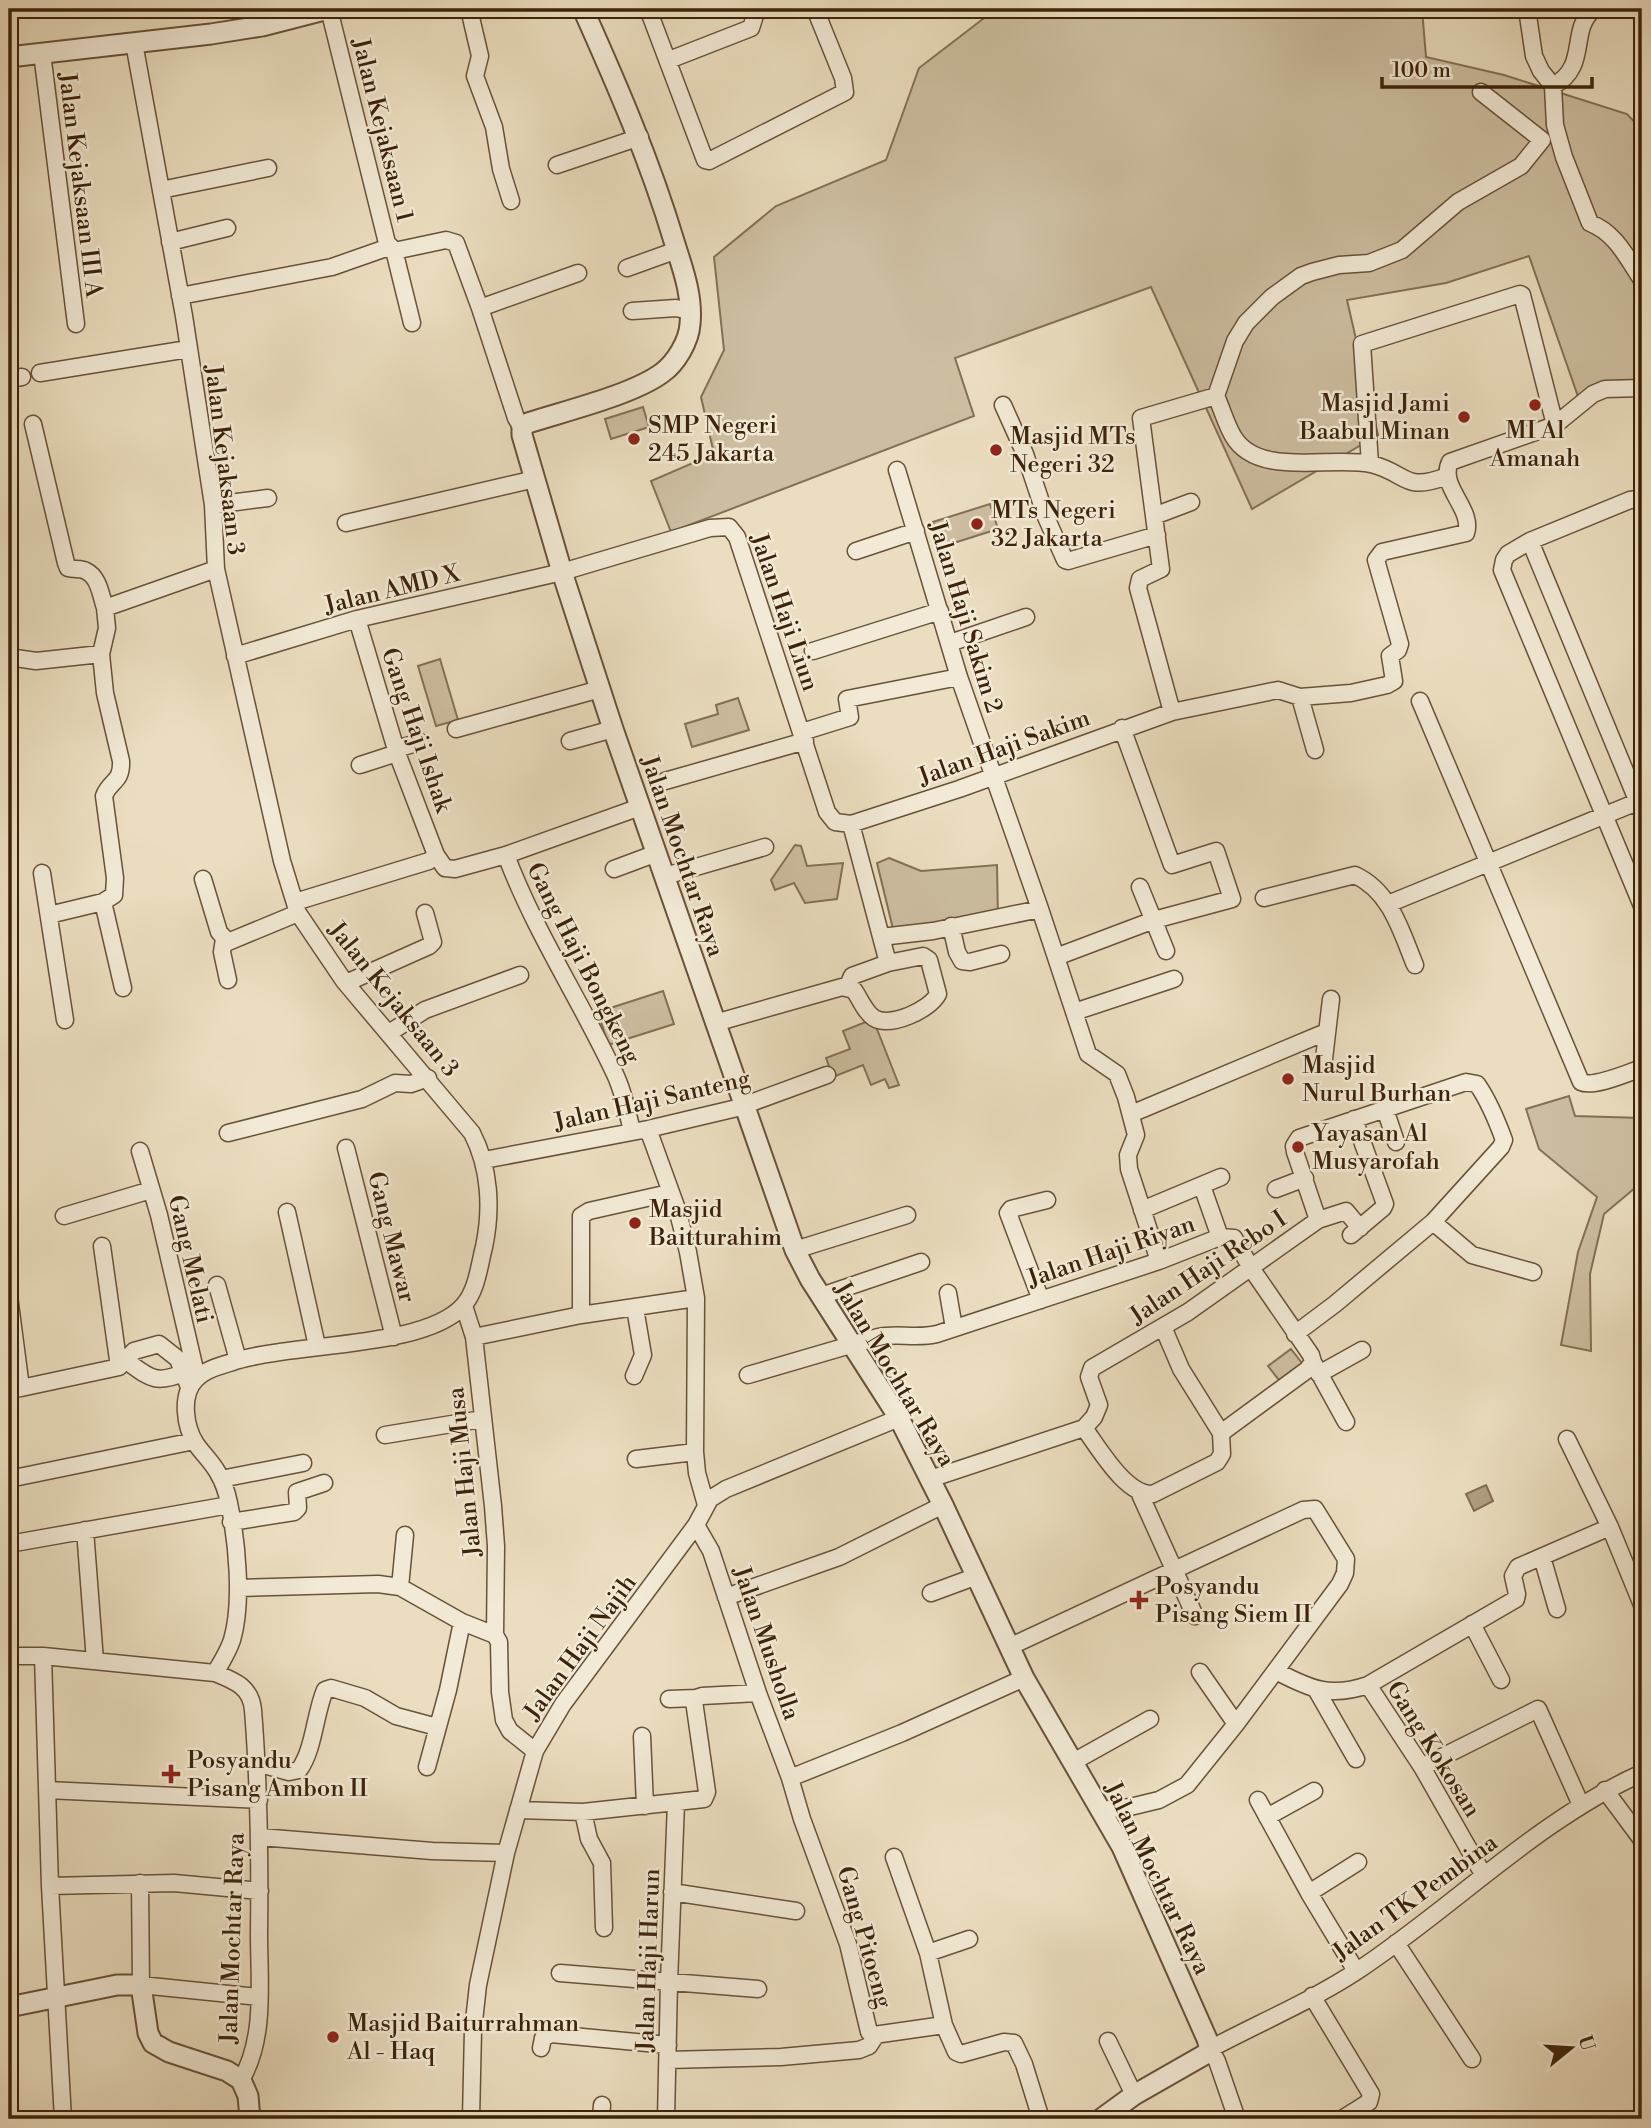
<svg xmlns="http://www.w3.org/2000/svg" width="1651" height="2128" viewBox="0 0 1651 2128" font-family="'Libre Bodoni',serif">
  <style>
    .green { fill: #cdbea1; stroke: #847056; stroke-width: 2 }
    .water { fill: #b09e82; stroke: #826d52; stroke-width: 2 }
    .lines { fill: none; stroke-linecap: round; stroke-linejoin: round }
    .minor-casing { stroke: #685238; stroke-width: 19 }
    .tertiary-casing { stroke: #685238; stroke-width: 23 }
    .minor { stroke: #f2ead6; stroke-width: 16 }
    .tertiary { stroke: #f2ead6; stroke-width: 19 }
    .poi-dot { fill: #8f2418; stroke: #f2ead6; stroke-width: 2.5 }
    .labels { text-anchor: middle; stroke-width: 5; stroke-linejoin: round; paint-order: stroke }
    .street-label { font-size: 24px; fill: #3c230a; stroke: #f2ead6 }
    .poi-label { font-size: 24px; fill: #3c230a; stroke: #f2ead6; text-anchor: start }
  </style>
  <rect width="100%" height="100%" fill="#ebdec0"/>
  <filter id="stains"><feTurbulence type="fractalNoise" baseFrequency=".00286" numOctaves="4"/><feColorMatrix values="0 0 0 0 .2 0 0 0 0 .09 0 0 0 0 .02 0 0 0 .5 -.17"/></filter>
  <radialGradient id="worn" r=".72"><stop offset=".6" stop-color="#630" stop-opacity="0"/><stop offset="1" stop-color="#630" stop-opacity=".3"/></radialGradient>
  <path class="green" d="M996,9h426l4,48 78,18 123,39 15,16v251l-60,27 -53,-152 -83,27 -99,17 31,135 -126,74 -101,-222 -196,71 19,58 -303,116 -20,-51 63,-27 -13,-57 23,-47 -10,-93 62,-51 110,-46 33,-92z
    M643,407l6,20 -38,12 -6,-20z
    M990,504l8,25 -57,18 -8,-25z
    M440,659l18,61 -22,6 -18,-60z
    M738,698l11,32 -57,17 -7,-23 33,-10 -2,-9z
    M795,845l6,1 6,20 36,-3 -6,36 -32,4 -11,-20 -19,7 -4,-10z
    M889,858l32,13 76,-6 1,56 -104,12 -17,-70z
    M663,991l11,33 -66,21 -10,-33z
    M873,1019l26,66 -10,3 -4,-9 -14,6 -8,-20 -30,12 -7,-19 24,-9 -7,-18z
    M1569,1096l6,20 67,2v64l-38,32 -14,60 1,77 -30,-6 17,-93 19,-55 -58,-48 -13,-40z
    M1291,1349l11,14 -23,17 -11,-14z"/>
  <path class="water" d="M1486,1485l7,16 -19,10 -8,-17z"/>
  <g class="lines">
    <g class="minor-casing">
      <path id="minor" d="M329,9l58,234 7,7h5l47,-10 10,3 24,65 36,110 6,10
        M469,9l11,47 -5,20 19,51 7,42 10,32
        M648,9l57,151 4,1 136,-69 -2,-14 -28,-69
        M1527,9l7,47 7,15 12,15 2,39 9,32 26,66c26,10 37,35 52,57
        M134,43l50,273 29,189 3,64 66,292 16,52 46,68 128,152c18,35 20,76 12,114 -5,19 -7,44 -21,59 -38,42 -167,37 -224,54 -15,5 -32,8 -43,19 -16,16 -11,48 0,65 7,10 16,18 22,29 6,10 9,20 11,30 8,38 14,100 3,137 -4,12 -11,23 -17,33
        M42,53l34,271
        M669,60l82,-32 6,-19
        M1553,86c37,-20 15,-56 41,-77
        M557,165l83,-28
        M161,190l107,-22
        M170,242l57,-14
        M394,250l18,73
        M627,268l50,-18
        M180,296l152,-29 57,-20
        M480,308l98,-35
        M632,311l44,-3 14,3
        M40,373l148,-24
        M9,379l13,-2
        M1003,405l22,49 21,63 19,43 3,1 89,-26
        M33,424l33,139 2,5c6,2 13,0 18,3 13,6 15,25 19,37
        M1370,464l-8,-120 158,-50 2,1 33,130
        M897,470l62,207 81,232 48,145 29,20 9,23 10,38 -8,20 1,14 30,92
        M1447,476c-44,17 -39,-3 -76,-12 -39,-9 -113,15 -138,-28 -7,-12 -11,-27 -17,-40l19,-55 11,-18 26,-26 29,-21 11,-4 27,-7 30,-2 33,-13 56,-48 63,-36 21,-26 -61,-48
        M1642,503l-5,-4 -7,1 -100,41 -22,13 -4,6 -2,10 140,336
        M213,505l55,-7
        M1154,516l37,-14
        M346,523l189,-44
        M1530,541l112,271
        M856,551l60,-20
        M357,619l40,134 39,102 9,13 10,1 51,-14 134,-48
        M950,643l76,-26
        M813,651l127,-40
        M101,654l6,-26 -2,-20 111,-39
        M235,656l122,-37 205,-47 148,-44 19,-1 8,10 90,275 8,10 16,2 108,-35 213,-77 106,-22 22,7 51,-4 36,-8 7,-4 -4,-25 8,-6 2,-6 -24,-84 6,-8 84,-19c8,-24 -28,-47 -16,-71l105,-37 38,-31 12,-5 37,-1
        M9,657l27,4 65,-7 4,39 16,68c1,22 -11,19 -17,35l11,82 -1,17 -11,7 -54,13
        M1300,697l15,53
        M1420,701l161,381c13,6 46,-9 61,-14
        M1172,712l-34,-124 2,-9 21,-10 -20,-151 75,-22
        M456,729l144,-40
        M802,732l48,-15 -3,-18 112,-22
        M570,741l43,-12
        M396,749l24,-7
        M360,765l37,-12
        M665,781l140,-40
        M851,824l37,139
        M506,855c28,75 73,143 107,215 10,19 14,41 19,61
        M614,869l43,-16
        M42,873l23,147
        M665,876l100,-29
        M203,879l16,53 9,10 70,-29
        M1140,887l26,64
        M1264,898l91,-23c36,17 46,56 60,90
        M103,902l20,86
        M295,902l134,-41 7,-6
        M1388,904l254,-104
        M951,926l6,26 5,9 8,1 31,-8
        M881,937l52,-6 107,-22
        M224,939l-2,13 6,28
        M1056,957l98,-37 78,-21 -16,-48 -44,14 -50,-137
        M346,983l83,-37 4,-4 -8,-29
        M1074,1012l100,-33
        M715,1023l127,-36 12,3c6,9 11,22 20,28 16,10 56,-8 64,-24l-9,-34 -6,-4 -35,7 -36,13 -5,12
        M389,1033l36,-23 95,-35
        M1324,1059l7,-60
        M1385,1109l11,33
        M1131,1114l195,-82
        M648,1129l29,80 11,43 8,46 -1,154 2,21 9,32
        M228,1133l134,-34 33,-16 16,1 17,-6
        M346,1148l48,189
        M140,1151l19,64 38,163
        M484,1160l164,-31 89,-21 90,-33
        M1202,1186l18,51
        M1276,1189l29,-11
        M1142,1210l79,-33
        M287,1212l30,134
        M64,1216l87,-26
        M1433,1222l39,33 61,17
        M1351,1235l32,-27 2,-4 -31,-85
        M102,1246l17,121
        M795,1250l112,-35
        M217,1285l21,75
        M948,1293l6,35
        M9,1296l12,92 -12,2
        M821,1296l100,-34
        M1041,1300l-33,-87 3,-4 36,-9
        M464,1306l10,31 19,169 3,40 -1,89
        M581,1315v-99l8,-5 80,-18
        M1163,1327l18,42 40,64
        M1295,1334l40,-30 98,-82 68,-75 3,-7c-7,-19 -15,-39 -27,-56l-11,-2 -167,56 -5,8 1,6 23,68
        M474,1337l107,-22 115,-17
        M125,1360c24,17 29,25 58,13
        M1313,1362l33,60
        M1319,1374l43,-24
        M748,1375l130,-38c20,-4 39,2 59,-3l222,-73 61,-24 14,1 17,30 60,87 2,7 -6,8 -86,63 1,21 -5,8 -64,32c-27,2 -54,-46 -69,-66
        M634,1376l9,-21 -8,-47
        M21,1388l98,-21 15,-16 25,-7 19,15 11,28
        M385,1435l97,-16
        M1567,1439l43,88 32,78
        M636,1459l59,-7
        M9,1479l185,-38
        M221,1479l82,-16
        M930,1479l154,-51 10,-11 5,-12 -10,-28 3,-9 96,-56 130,-92 28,-9 14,17
        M1139,1492l56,124
        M231,1522l63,-10 4,-4 -1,-16 27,-9
        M696,1525l15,26 47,142 32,85 12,41 46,125 21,88 5,3 70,-10 12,27 5,2 43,-12 10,1 10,21 17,55
        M85,1530l10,131
        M9,1544l220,-39
        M1542,1557l15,52
        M400,1587l5,-52
        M239,1588l139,-4 22,3 62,35 33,13 4,7 1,50 4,28 6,11 25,20
        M931,1593l46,-17
        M726,1597l113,-40 104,-52
        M1472,1624l29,56
        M1009,1647l294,-137 12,-1 31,50 -1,14 -5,11 -104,140 -49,61 -28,15 -29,7 -30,3
        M9,1656h34l172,17c20,8 36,14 38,37 6,75 7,149 6,224 0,47 7,104 -18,146
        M43,1656l7,230 13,233
        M1276,1671c34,18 54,27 92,14l148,-86 1,-5 -4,-18 5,-9 92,-40
        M1200,1672l36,52
        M1368,1685l54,82 61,107
        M1317,1691l39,68
        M669,1699l27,-1
        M642,1736l3,70
        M1073,1762l77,-43
        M257,1763l32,9 10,-2c15,-20 16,-57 26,-80l6,-2 34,10 31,18 41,11
        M427,1767l21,-77 14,-68
        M1422,1767l116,-58 43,96
        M790,1778l112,-45 122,-55
        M47,1790l212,10
        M1605,1790l37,50
        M1258,1800l51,93 47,78
        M518,1810l65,2 121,-13 3,-7 -13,-91 2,-3 6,-2 56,-3
        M583,1812l6,27 13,24 2,65
        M1267,1817l47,-26
        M260,1837l172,14 74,2
        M894,1857l34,96 16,72
        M140,1883l1,102 118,12
        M50,1886l124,-3 86,8
        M672,1892l124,19
        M1309,1893l49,-31
        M1396,1943l76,116
        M928,1953l41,-14
        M560,1973l198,16
        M1312,1996l59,98 -2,8 -27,17
        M1108,2041l26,54
        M541,2048l2,-10 8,-4 117,11
        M668,2060l113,-3 78,-7 10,-4 7,-11
        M471,2119l2,-89 5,-45 28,-132 29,-102 28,-47 133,-179 14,-26 16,-10 173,-71
        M601,2119l1,-14
        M666,2119l3,-137 7,-179
        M1237,2119l-20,-58 -7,-12c49,-26 101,-48 147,-78 97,-64 179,-150 285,-198"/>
    </g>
    <g class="tertiary-casing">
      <path id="tertiary" d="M583,9c34,76 67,152 91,232 8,26 19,54 16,83 -1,17 -14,39 -28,49 -30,22 -97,38 -134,50l-6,5v7l40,137 51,157 182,521 15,29 89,139 44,87 81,173 98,169 85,192 3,10 -6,6 -70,40 -33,24
        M9,57l202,-23 51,-8 66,-17
        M9,2007l108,-22h24l7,48 5,10 16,9 58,19 14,9 7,16 2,23"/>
    </g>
    <use href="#minor" class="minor"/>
    <use href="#tertiary" class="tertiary"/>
  </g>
  <g class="poi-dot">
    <circle cx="1535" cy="405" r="7"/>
    <circle cx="1464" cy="417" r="7"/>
    <circle cx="634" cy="439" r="7"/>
    <circle cx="996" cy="450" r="7"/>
    <circle cx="977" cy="524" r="7"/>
    <circle cx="1288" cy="1079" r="7"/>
    <circle cx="1298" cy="1147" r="7"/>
    <circle cx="635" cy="1223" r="7"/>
    <path d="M1135.5 1589.5h7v7h7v7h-7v7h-7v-7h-7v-7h7z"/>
    <path d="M167.5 1763.5h7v7h7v7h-7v7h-7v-7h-7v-7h7z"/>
    <circle cx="333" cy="2037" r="7"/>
  </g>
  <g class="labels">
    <g class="street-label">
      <text transform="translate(383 130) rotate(76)" y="8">Jalan Kejaksaan 1</text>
      <text transform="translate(81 185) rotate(83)" y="8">Jalan Kejaksaan III A</text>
      <text transform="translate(225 460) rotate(83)" y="8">Jalan Kejaksaan 3</text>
      <text transform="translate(392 589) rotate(-14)" y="8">Jalan AMD X</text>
      <text transform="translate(785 612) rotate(71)" y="8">Jalan Haji Liun</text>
      <text transform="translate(966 617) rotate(73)" y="8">Jalan Haji Sakim 2</text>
      <text transform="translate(417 730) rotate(71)" y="8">Gang Haji Ishak</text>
      <text transform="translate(1004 747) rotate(-20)" y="8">Jalan Haji Sakim</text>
      <text transform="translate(683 856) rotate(71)" y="8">Jalan Mochtar Raya</text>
      <text transform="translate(584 963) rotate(63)" y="8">Gang Haji Bongkeng</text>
      <text transform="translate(394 999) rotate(51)" y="8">Jalan Kejaksaan 3</text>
      <text transform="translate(652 1100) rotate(-13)" y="8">Jalan Haji Santeng</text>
      <text transform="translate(392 1237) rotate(76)" y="8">Gang Mawar</text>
      <text transform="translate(1111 1251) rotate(-19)" y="8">Jalan Haji Riyan</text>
      <text transform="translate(191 1259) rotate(77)" y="8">Gang Melati</text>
      <text transform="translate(1208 1267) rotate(-34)" y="8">Jalan Haji Rebo I</text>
      <text transform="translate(895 1374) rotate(59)" y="8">Jalan Mochtar Raya</text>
      <text transform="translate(464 1472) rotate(-96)" y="8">Jalan Haji Musa</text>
      <text transform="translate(767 1643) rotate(71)" y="8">Jalan Musholla</text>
      <text transform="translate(580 1647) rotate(-54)" y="8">Jalan Haji Najih</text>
      <text transform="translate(1434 1749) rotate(58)" y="8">Gang Kokosan</text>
      <text transform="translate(1158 1878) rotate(64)" y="8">Jalan Mochtar Raya</text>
      <text transform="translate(1415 1897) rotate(-36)" y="8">Jalan TK Pembina</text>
      <text transform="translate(865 1937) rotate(74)" y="8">Gang Pitoeng</text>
      <text transform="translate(232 1938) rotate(-88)" y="8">Jalan Mochtar Raya</text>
      <text transform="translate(648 1960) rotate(-88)" y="8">Jalan Haji Harun</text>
    </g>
    <g class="poi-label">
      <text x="1450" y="411" text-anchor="end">Masjid Jami<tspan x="1450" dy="28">Baabul Minan</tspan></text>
      <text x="648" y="433">SMP Negeri<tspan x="648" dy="28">245 Jakarta</tspan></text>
      <text x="1535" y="438" text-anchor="middle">MI Al<tspan x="1535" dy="28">Amanah</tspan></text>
      <text x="1010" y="444">Masjid MTs<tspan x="1010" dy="28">Negeri 32</tspan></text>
      <text x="991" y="518">MTs Negeri<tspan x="991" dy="28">32 Jakarta</tspan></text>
      <text x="1302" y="1073">Masjid<tspan x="1302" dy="28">Nurul Burhan</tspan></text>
      <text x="1312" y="1141">Yayasan Al<tspan x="1312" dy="28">Musyarofah</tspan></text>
      <text x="649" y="1217">Masjid<tspan x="649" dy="28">Baitturahim</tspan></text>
      <text x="1155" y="1594">Posyandu<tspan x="1155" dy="28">Pisang Siem II</tspan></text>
      <text x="187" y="1768">Posyandu<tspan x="187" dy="28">Pisang Ambon II</tspan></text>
      <text x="347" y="2031">Masjid Baiturrahman<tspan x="347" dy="28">Al - Haq</tspan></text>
    </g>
  </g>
  <rect width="1651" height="2128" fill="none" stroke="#ebdec0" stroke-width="35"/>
  <rect x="10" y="10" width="1630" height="2107" fill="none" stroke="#3c230a" stroke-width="3.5"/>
  <rect x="18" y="18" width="1616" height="2093" fill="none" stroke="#3c230a" stroke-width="2"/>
  <g transform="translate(1571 2048) rotate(72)" stroke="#f2ead6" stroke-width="5" paint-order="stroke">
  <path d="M0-5L12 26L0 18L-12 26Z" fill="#3c230a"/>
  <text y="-10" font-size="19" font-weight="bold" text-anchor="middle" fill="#3c230a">U</text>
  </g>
  <path d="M1382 77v10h210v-10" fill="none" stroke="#3c230a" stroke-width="3.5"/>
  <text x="1392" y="77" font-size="21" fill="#3c230a" stroke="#f2ead6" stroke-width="5" paint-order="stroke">100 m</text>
  <rect width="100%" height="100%" filter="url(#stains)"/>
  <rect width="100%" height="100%" fill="url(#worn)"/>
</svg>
